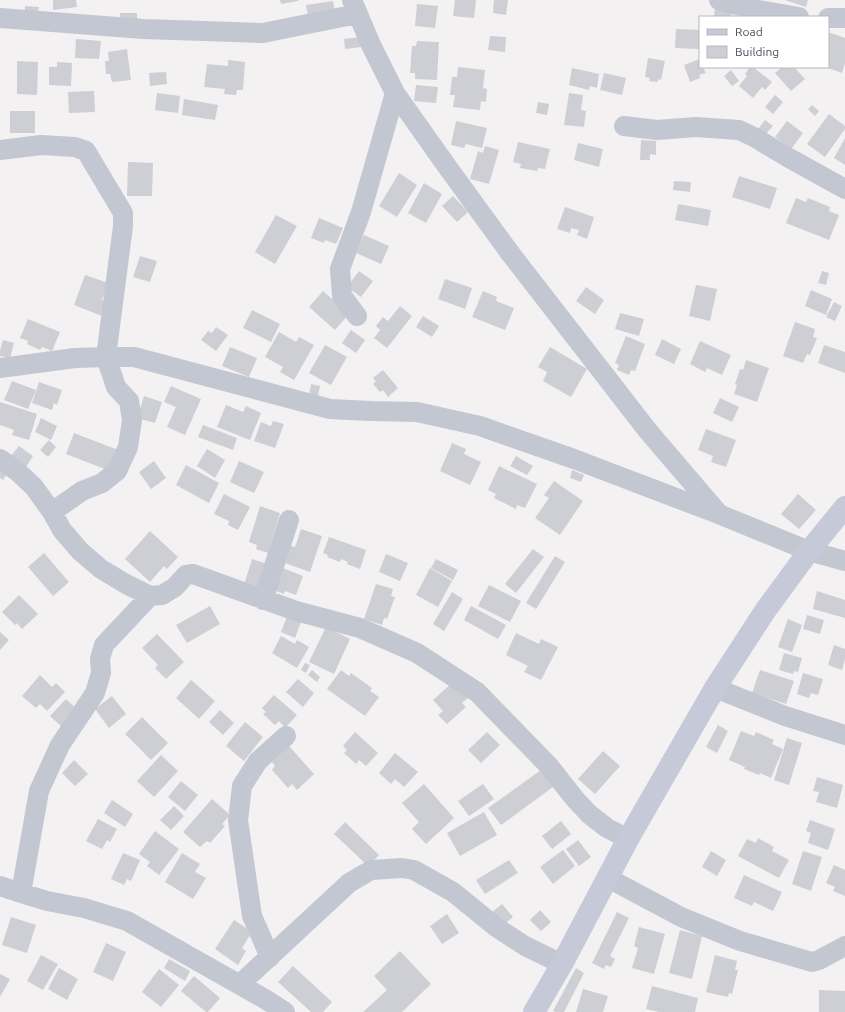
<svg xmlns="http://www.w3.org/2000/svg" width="845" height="1012" viewBox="0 0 845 1012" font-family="Ubuntu,sans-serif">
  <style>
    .building { fill: #cecfd5 }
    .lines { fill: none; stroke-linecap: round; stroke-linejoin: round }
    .street { stroke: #c3c7d1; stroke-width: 20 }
    .secondary { stroke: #c5c9d8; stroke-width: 22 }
  </style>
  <rect width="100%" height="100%" fill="#f3f1f1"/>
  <path class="building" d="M53,0h23l1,7 -24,3z
    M280,0h18v1l-17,3z
    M455,0h21l-2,18 -21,-2z
    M494,0h14l-2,15 -13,-2z
    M785,0h23l-2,7z
    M333,1l2,12 -27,4 -2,-12z
    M417,4l21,2 -3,22 -20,-2z
    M25,6l14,1 -1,7 -13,-1z
    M715,8l17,2 -1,7h-17z
    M120,13h17v10h-17z
    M676,29l24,1 -1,19 -24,-1z
    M828,32l17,6v25l-3,10 -14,-5z
    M490,36l16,1 -1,15 -17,-2z
    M360,37l1,10 -16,2 -1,-10z
    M76,39l25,2 -2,18 -24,-1z
    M417,41l22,1 -2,38 -22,-1v-6h-5l2,-27h4z
    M127,49l4,31 -19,2 -2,-8h-4l-1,-13h4l-1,-9z
    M648,58l17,3 -4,19 -3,-1v3l-9,-1 1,-3 -5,-1z
    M700,59v8h3l3,6 -7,2 1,3 -10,4 -6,-17z
    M228,60l17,2 -2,28h-6l-1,5 -12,-1 1,-5 -21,-2 3,-23 21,2z
    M17,61l21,1 -1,33 -20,-1z
    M57,62l15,1 -1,23 -22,-1v-18h8z
    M458,67l27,3 -2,18 4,1 -1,13 -5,-1 -1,9 -27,-3 2,-12h-5l2,-18h5z
    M750,67h3l19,15 -7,8 -3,-3 -9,11 -14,-12 8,-10 -2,-2z
    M782,67h12l11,12 -14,12 -16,-18z
    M572,68l27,6 -2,14 -7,-2 -1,4 -20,-5z
    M731,70l8,11 -7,5 -8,-10z
    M166,72l1,12 -17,2 -1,-13z
    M604,73l22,5 -4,17 -22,-5z
    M416,85l22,2 -2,16 -22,-2z
    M94,91l1,21 -26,1 -1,-21z
    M157,93l23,3 -2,17 -23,-3z
    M569,93l14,2 -2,15 5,1 -2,16 -20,-2z
    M775,95l8,7 -10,12 -8,-7z
    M184,99l34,6 -3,15 -33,-5z
    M538,102l11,2 -2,11 -11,-2z
    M812,105l7,6 -4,5 -7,-7z
    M10,111h25v22h-25z
    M829,114l16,12v3l-20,28 -18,-13z
    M765,120l8,6 -8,9 -7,-6z
    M456,121l31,7 -5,20 -16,-4 -2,4 -13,-3z
    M787,121l16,12 -12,16 -16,-12z
    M845,138v27l-11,-7z
    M641,140l15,1v14l-6,-1v6h-10z
    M518,142l32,7 -5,20 -7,-1 -1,3 -17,-3 1,-4 -8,-2z
    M578,143l25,6 -4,18 -25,-7z
    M485,146l14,4 -10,34 -19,-5 8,-28 5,2z
    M128,162l25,1 -1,33h-25z
    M399,173l18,12 -20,32 -18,-11z
    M739,176l38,12 -7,21 -38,-12z
    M674,181l17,1 -1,10 -17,-2z
    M424,183l18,11 -16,29 -18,-10z
    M453,196l15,16 -11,10 -15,-16z
    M796,198l10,4 2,-4 22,9 -1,4 10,4 -10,25 -43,-17z
    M678,204l33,6 -3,16 -33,-6z
    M565,207l29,10 -7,22 -10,-4 2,-5 -8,-2 -1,5 -13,-4z
    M276,215l21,11 -22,38 -20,-12z
    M319,218l24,10 -7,16 -11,-4 -1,3 -13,-5z
    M364,235l25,11 -8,18 -25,-11z
    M140,256l17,5 -7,21 -17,-5z
    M359,271l14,10 -12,16 -14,-10z
    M822,271l7,2 -3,12 -8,-2z
    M85,275l23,8 -6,17 5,3 -5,13 -28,-11z
    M445,279l27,9 -7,21 -27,-10z
    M696,285l21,4 -7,32 -21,-5z
    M586,287l18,13 -9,14 -19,-13z
    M811,290l21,9 -6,16 -21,-9z
    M323,291l26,23 -14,16 -26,-23z
    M483,291l14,6 -1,4 18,7 -9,22 -33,-13z
    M834,302l8,4 -7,15 -9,-4z
    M400,306l12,10 -25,32 -13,-10 6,-8 -4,-4 7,-9 5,4z
    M252,310l28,14 -9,18 -28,-14z
    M620,313l24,6 -5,17 -24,-7z
    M423,316l16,10 -7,11 -16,-10z
    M28,319l32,13 -8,19 -10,-4 -2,3 -13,-6 1,-3 -8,-3z
    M795,322l20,7 -2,8 4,1 -7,17 -3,-1 -4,9 -20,-7z
    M216,327l12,8 -12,16 -15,-11 7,-9 4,2z
    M351,330l14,10 -9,13 -14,-10z
    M279,332l17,10 3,-5 15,8 -20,35 -14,-8 3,-5 -18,-10z
    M626,336l19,8 -10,27 -4,-1 -2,5 -12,-5 2,-5 -4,-2z
    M662,339l19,10 -7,15 -19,-9z
    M3,340l11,3 -4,15 -10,-2v-5z
    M700,341l31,14 -9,20 -15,-7 -2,4 -15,-8z
    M325,345l22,12 -16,28 -22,-12z
    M824,345l21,7v21l-27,-10z
    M230,347l27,11 -8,19 -27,-11z
    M550,347l37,22 -16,28 -28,-16 4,-9 -9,-5z
    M746,360l23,8 -12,34 -23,-8 3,-9 -2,-1 5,-15 3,1z
    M383,370l15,18 -10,9 -5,-7 -3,2 -7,-8 3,-3 -3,-3z
    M12,381l24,9 -8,19 -24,-9z
    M39,382l23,8 -5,15 -3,-2 -2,7 -20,-7z
    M311,384l9,2 -2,10 -9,-1z
    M171,386l30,13 -16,36 -18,-8 9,-20 -12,-5z
    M144,396l18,6 -7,21 -18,-5z
    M720,398l19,9 -7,15 -19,-9z
    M0,402l37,12 -8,26 -17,-5 2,-5 -14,-5z
    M226,405l17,7 3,-6 15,7 -11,27 -33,-13z
    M41,418l16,8 -6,14 -16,-8z
    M273,421l11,3 -9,24 -21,-7 7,-19 10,4z
    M203,425l34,13 -4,12 -35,-13z
    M706,429l30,11 -10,27 -15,-5 2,-6 -15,-6z
    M74,433l44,17 -8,21 -44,-17z
    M49,440l7,7 -8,10 -8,-7z
    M452,443l14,6 -2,5 17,8 -11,23 -30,-14z
    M19,446l14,10 -7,11 -15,-11z
    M207,449l18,11 -10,18 -18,-12z
    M516,456l17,10 -6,9 -17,-9z
    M154,461l12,17 -15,11 -12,-17z
    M239,461l25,11 -10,21 -24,-11z
    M186,465l33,18 -10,20 -33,-18z
    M0,466l8,6 -5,8 -3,-2z
    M499,466l38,18 -12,24 -8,-3 -1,4 -22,-11 2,-4 -8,-4z
    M572,470l12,5 -3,7 -11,-4z
    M554,481l29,20 -23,34 -25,-17 14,-20 -5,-3z
    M224,494l26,13 -12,23 -10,-5 1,-4 -15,-7z
    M798,494l18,16 -17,19 -18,-15z
    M260,506l20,7 -12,40 -12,-4 1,-4 -8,-3z
    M301,529l21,7 -12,36 -28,-10 6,-17 7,2z
    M150,531l28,26 -11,12 -3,-3 -14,16 -25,-23z
    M329,537l37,13 -6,19 -13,-5 1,-2 -7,-3 -1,3 -13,-5 1,-2 -5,-2z
    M533,549l11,8 -28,36 -11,-9z
    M44,553l25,29 -16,14 -25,-29z
    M386,554l22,9 -8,18 -21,-9z
    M555,556l10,6 -29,47 -10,-6z
    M252,559l16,5 -9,26 -15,-5z
    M436,559l22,11 -5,10 -22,-12z
    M280,567l23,9 -7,19 -11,-4 -1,3 -13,-5z
    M430,568l22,13 -14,26 -22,-12z
    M376,584l17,5 -2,7 4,1 -8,22 -3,-1 -2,7 -18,-6z
    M489,585l32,16 -11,21 -32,-16z
    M817,591l28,9v18l-32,-9z
    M452,592l11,7 -19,32 -11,-7z
    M19,595l19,19 -16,15 -5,-6 -2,2 -13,-13z
    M210,606l10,18 -33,19 -11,-18z
    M471,606l35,19 -8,14 -34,-19z
    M288,614l14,5 -7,19 -14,-6z
    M807,615l17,5 -4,14 -17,-5z
    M788,619l14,6 -10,27 -14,-5z
    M326,627l24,12 -16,35 -25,-12z
    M0,632l9,8 -9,10z
    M516,633l23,11 2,-5 17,8 -17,33 -17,-8 4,-6 -22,-11z
    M157,634l27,28 -18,17 -11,-11 3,-3 -16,-17z
    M281,636l14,8 2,-4 12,7 -12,21 -25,-15z
    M834,645l11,4v10l-3,11 -14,-5z
    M784,653l18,5 -4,14 -4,-1 -1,3 -14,-4z
    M305,663l5,2 -4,8 -5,-3z
    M312,670l8,7 -3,5 -9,-7z
    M341,670l8,6 2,-3 21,15 -2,3 9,6 -14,19 -38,-27z
    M760,670l34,11 -8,23 -34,-11z
    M803,673l20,6 -5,16 -7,-2 -2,5 -12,-4z
    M40,675l12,12 4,-4 9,9 -18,19 -7,-7 -4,4 -14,-12z
    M298,679l16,14 -11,14 -17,-15z
    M191,680l24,21 -16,18 -23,-21z
    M454,681l15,16 -7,6 4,4 -19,17 -9,-9 5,-4 -10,-11z
    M274,695l23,20 -12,13 -6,-7 -4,4 -12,-11 3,-2 -4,-4z
    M112,696l14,18 -17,14 -14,-19z
    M66,699l12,11 -13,20 -15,-14z
    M220,710l14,13 -11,12 -14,-13z
    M142,717l26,26 -17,17 -26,-26z
    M245,722l18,15 -19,24 -18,-15z
    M718,725l10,6 -11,22 -11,-6z
    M741,731l13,5 2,-4 18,8 -2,4 11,5 -12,29 -11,-5 -1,2 -15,-6 1,-2 -16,-7z
    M355,732l23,21 -12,13 -7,-6 -3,4 -12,-11 3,-3 -4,-4z
    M487,732l13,13 -19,18 -13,-13z
    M787,738l15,5 -13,42 -15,-5z
    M289,746l25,28 -17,16 -5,-6 -4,4 -16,-18 3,-4 -3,-4z
    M603,751l17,15 -25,28 -17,-15z
    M395,753l23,19 -14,15 -9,-8 -4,5 -12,-11z
    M161,755l17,16 -24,26 -17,-16z
    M74,760l14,14 -13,12 -13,-13z
    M541,770l12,17 -52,38 -13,-17z
    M817,777l26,8 -6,23 -21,-6 3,-10 -6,-1z
    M181,781l17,14 -13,16 -17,-14z
    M424,784l30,34 -28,26 -14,-15 7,-7 -17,-19z
    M483,784l11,15 -25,17 -11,-15z
    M212,799l18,16 -8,9 3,2 -15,17 -3,-2 -7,6 -17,-15z
    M112,800l21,14 -8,13 -21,-14z
    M174,806l10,10 -13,14 -11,-10z
    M484,812l13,23 -37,21 -13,-23z
    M98,819l19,10 -7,13 -3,-2 -5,9 -16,-8z
    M810,820l25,9 -7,21 -20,-7 3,-10 -5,-2z
    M561,821l10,13 -19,15 -10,-13z
    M345,822l34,33 -11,11 -34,-32z
    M155,831l24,18 -20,26 -12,-9 3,-4 -11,-8z
    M758,838l16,9 -2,4 17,9 -10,18 -41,-22 9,-17 9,4z
    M578,840l13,17 -12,9 -13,-17z
    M563,850l12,16 -22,18 -13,-17z
    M711,851l15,9 -9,16 -15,-9z
    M803,851l19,6 -11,34 -19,-7z
    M123,853l17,7 -9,21 -4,-2 -3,6 -13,-6z
    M182,853l18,11 -5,8 11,6 -13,21 -28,-17z
    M509,860l9,13 -33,21 -9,-14z
    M834,865l11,5v26l-12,-5 2,-4 -9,-4z
    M744,875l38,17 -9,19 -19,-9 -2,4 -18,-8z
    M502,904l11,13 -11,9 -11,-13z
    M540,910l11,12 -10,9 -11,-11z
    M617,912l12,6 -19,38 5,3 -4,8 -5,-2 -2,4 -12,-6z
    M447,914l12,19 -17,11 -12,-18z
    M11,917l25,8 -9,28 -25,-8z
    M234,920l18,12 -10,16 4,3 -8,14 -23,-16z
    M639,927l26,7 -11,40 -22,-6 6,-20 -4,-2z
    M680,930l22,6 -10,43 -23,-6z
    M106,943l20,9 -13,29 -20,-9z
    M400,951l31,33 -29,28h-39l24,-22 -13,-14z
    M41,955l17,9 -15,26 -16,-9z
    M715,955l22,6 -2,9h3l-6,24 -3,-1 -1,4 -22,-5z
    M169,959l21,12 -5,10 -21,-13z
    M293,966l39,36 -9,10h-12l-33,-30z
    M59,968l19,11 -11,21 -19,-11z
    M576,968l8,5 -20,39h-8l-3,-1z
    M159,969l20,16 -18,22 -19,-15z
    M0,974l10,5 -10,18z
    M194,976l26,22 -12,14h-2l-25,-21z
    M652,986l46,12 -3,14h-36l-13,-3z
    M583,989l25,7 -5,16h-27z
    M819,990l26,1v21h-26z"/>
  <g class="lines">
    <path class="street" d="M352,0l19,45 24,48 51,72 64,88 138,178 71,83
      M719,0l33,9 47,8
      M0,18l143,11 120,4 94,-19
      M828,18h17
      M624,126l33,4 39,-3 43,3 15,7 35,21 56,31
      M0,150l41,-5 34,2 11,4 37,62v13l-17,131 10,30 13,14 3,19 -4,27 -11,24 -15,12 -20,8 -30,21
      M357,316l-15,-20 -2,-27 21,-57 34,-119
      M0,368l75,-10 31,-1h28l196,52 40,2 47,1 63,14 94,33 147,56 88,36 36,10
      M0,459l17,12 17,16 18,25 10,18 18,21 21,18 25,15 24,12 12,-1 13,-8 11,-12 7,-1 103,37 64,17 57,25 60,39 72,74 26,33 14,15 18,14 21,11
      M263,600l26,-80
      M715,688l70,28 60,19
      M608,878l73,39 59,24 72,21 7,-2 26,-14
      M0,886l21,7 26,8 37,7 43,13 138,78 20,13
      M21,893l18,-102 21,-46 35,-52 6,-20 -1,-14 4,-14 46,-49
      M270,957l-18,-41 -14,-96 4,-34 16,-25 28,-25
      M240,984l109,-101 22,-13 31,-2 12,2 39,22 43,35 29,19 37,18"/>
    <path class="secondary" d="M534,1012l28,-48 66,-125 87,-151 50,-77 44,-60 36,-44"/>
  </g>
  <rect x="699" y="16" width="130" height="52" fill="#ffffff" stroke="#b7b9be"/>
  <rect x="707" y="29" width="20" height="6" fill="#c5c9d8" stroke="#b7b9be"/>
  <text x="735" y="36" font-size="12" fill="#4a4f5d">Road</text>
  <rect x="707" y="46" width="20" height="12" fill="#cecfd5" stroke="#b7b9be"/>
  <text x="735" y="56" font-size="12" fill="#4a4f5d">Building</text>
</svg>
